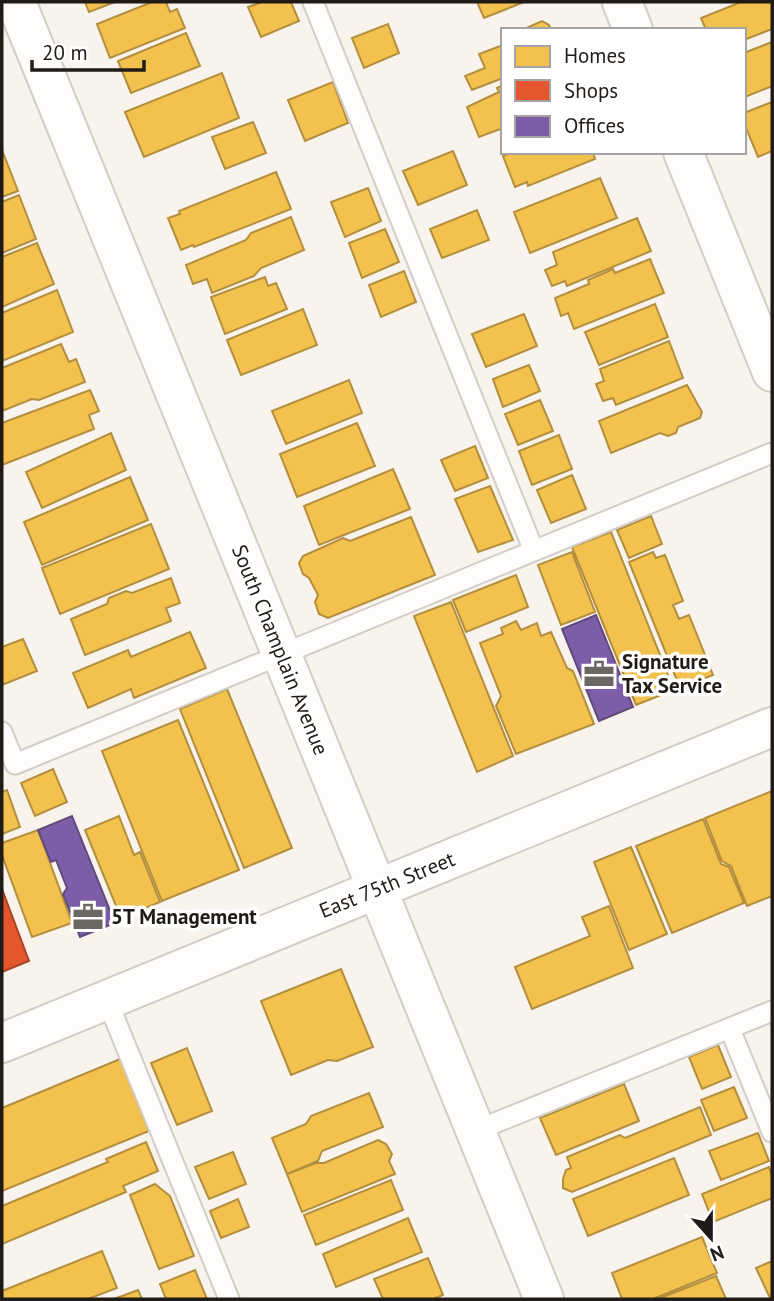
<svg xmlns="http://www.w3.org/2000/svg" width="774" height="1301" viewBox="0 0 774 1301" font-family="'PT Sans',sans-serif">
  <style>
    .homes { fill: #f2c14e; stroke: #b38f3d; stroke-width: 2 }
    .shops { fill: #e4572e; stroke: #a94527; stroke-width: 2 }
    .offices { fill: #7b5ea7; stroke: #604a7c; stroke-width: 2 }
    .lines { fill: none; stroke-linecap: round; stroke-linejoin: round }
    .service-casing { stroke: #d3cdc7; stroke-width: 23 }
    .minor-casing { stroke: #d3cdc7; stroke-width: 42 }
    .tertiary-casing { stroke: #d3cdc7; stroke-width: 42 }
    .service { stroke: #fefdfc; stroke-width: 19 }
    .minor { stroke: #fefdfc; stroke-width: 38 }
    .tertiary { stroke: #fefdfc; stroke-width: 38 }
    .labels { text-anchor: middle; stroke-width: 7; stroke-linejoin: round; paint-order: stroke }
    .street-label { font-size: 21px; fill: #201b16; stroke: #fff }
    .poi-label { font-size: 21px; font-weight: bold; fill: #201b16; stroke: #fff; text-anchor: start }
  </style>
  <rect width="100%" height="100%" fill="#f9f3ed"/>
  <path class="homes" d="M85,2h30l-26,10z
    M152,2h14l4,10 7,-3 8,19 -75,30 -13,-34z
    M262,2h29l8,19 -38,16 -13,-30z
    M477,2h47l-40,16z
    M741,2h31v27l-28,11v-10h-38l-5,-12z
    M542,21l7,4 2,5h-29z
    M388,24l11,29 -35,15 -12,-30z
    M186,33l14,33 -69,27 -13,-32z
    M772,42v44l-27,11 -1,-44z
    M503,45v33l-31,12 -7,-14 20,-8 -6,-14z
    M222,73l17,45 -95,39 -19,-45z
    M333,82l15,41 -43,18 -17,-41z
    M503,85v43l-24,9 -12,-30 32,-15 -2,-4z
    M772,102v49l-14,6 -14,-34v-10z
    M253,122l13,31 -41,16 -13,-32z
    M2,150l16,41 -16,6z
    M453,151l14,34 -49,20 -15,-34z
    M514,152h79l2,7 -67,27 -1,-4 -12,5 -12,-31z
    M276,172l15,37 -97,38 -1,-2 -12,5 -13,-32 12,-4 -1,-3z
    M600,178l17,40 -87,35 -16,-41z
    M368,188l13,33 -36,16 -14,-35z
    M19,195l17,44 -34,14v-51z
    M477,210l12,30 -47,18 -12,-29z
    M291,217l13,33 -43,18 -7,8 -42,17 -5,-14 -14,5 -7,-19 60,-25 5,-7z
    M637,218l14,33 -84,35 -2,-5 -13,5 -7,-16 12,-5 -4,-13z
    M385,229l14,33 -37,16 -13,-35z
    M37,243l17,41 -52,23v-50z
    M650,259l14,34 -90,36 -6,-16 -7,3 -6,-18 34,-14 -1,-4 25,-11 2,4z
    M404,271l12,31 -35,15 -12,-32z
    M265,277l3,9 8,-3 11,26 -62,25 -14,-37z
    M57,290l16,42 -71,29v-48z
    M655,304l13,33 -69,28 -14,-33z
    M303,309l14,36 -76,30 -14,-35z
    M524,314l13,32 -51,21 -14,-33z
    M669,341l14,37 -67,27 -3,-7 -10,3 -7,-17 8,-3 -4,-12z
    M61,344l8,18 7,-3 9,23 -46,18 -7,-1 -30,12v-43z
    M529,365l11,26 -37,16 -10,-28z
    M349,380l13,33 -76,31 -14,-33z
    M687,385l15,27 -2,6 -22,9 -2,6 -8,3 -8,-3 -49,20 -12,-32z
    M90,390l9,21 -10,4 5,14 -92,36v-42z
    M540,400l13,31 -35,14 -13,-31z
    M357,423l18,43 -78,31 -17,-43z
    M111,433l15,37 -84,38 -16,-36z
    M559,435l13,34 -40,16 -13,-34z
    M475,446l13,32 -33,13 -14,-31z
    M393,469l17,40 -91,36 -15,-39z
    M572,475l14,34 -35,14 -14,-33z
    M130,477l18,43 -106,45 -18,-43z
    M490,486l23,54 -35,12 -23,-53z
    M651,516l11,28 -33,14 -12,-28z
    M411,517l24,58 -107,43 -9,-4 -4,-12 3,-7 -9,-17 -6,-4 -4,-11 4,-7 40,-18 7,3z
    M151,524l18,45 -109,45 -18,-46z
    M611,532l63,158 -38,15 -64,-158z
    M572,552l23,60 -34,13 -23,-60z
    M653,552l3,6 9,-3 18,46 -10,4 6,14 10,-4 24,60 -33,13 -51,-126z
    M516,575l12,32 -62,25 -13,-32z
    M171,578l9,25 -14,5 5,13 -86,34 -14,-36 36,-15 2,-6 17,-7 6,2z
    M451,602l62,154 -36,16 -63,-156z
    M516,621l5,9 16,-7 4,13 10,-4 16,36 6,3 21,53 -78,30 -20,-48 5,-10 -21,-53 23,-9 -2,-6z
    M190,632l16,36 -72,30 -3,-9 -43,19 -15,-35 55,-23 3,7z
    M23,639l14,32 -35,14v-38z
    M227,689l65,159 -48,20 -64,-159z
    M178,720l61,150 -77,31 -60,-150z
    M53,769l14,33 -32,14 -14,-33z
    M7,790l13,37 -18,7v-42z
    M772,791v105l-25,10 -16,-40 -9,-5 -17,-43z
    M119,816l15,39 6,-3 20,50 -39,16 -36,-88z
    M703,819l18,45 8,3 15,36 -72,30 -36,-87z
    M38,830l34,93 -40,14 -30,-82v-12z
    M631,847l36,87 -38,16 -35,-88z
    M609,906l24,62 -101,41 -17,-42 75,-31 -8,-19z
    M341,969l32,78 -36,14 -9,-1 -37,15 -30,-74z
    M718,1045l13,32 -29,12 -13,-32z
    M187,1048l25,63 -35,14 -26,-62z
    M120,1059l29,72 -147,60v-83z
    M624,1084l15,37 -83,34 -16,-37z
    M734,1087l13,31 -33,13 -13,-31z
    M369,1093l14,34 -61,24 -4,10 -31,13 -15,-36 34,-14 5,-8z
    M700,1107l11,28 -139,57 -9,-4v-9l3,-9 5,-2 -4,-11 53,-22 5,3z
    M758,1133l11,28 -48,19 -12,-29z
    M378,1140l8,4 6,10 -3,7 6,13 -93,38 -15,-38 29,-11h8z
    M146,1142l12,29 -35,15 3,6 -124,52v-38l106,-44 -2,-3z
    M233,1152l13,32 -37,15 -14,-32z
    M674,1158l15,37 -101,41 -15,-37z
    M769,1167l3,9v22l-59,24 -11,-28z
    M391,1180l12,30 -87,35 -12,-30z
    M155,1184l15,12 24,60 -35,13 -29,-74z
    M238,1199l11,28 -28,11 -11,-27z
    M408,1218l14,34 -86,35 -13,-33z
    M702,1237l15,36 -64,26h-31l-10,-26z
    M102,1251l15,37 -29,11h-85l-1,-8z
    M428,1258l15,37 -10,4h-50l-9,-20z
    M772,1261v37h-2l-14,-30z
    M195,1270l12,29h-41l-6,-15z
    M716,1276l10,23h-68z
    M138,1290l4,9h-28z"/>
  <path class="shops" d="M2,889l27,72 -27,11z"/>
  <path class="offices" d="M596,615l37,92 -34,14 -37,-92z
    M72,816l43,107 -35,14 -17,-43 4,-6 -11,-28 -5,2 -13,-32z"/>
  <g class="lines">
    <g class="service-casing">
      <path id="service" d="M313,2l221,549
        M2,732l13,32 757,-311
        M107,1000l122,299
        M730,1029l42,103
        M475,1131l297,-120"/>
    </g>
    <g class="minor-casing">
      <path id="minor" d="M16,2l528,1297
        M622,2l11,28
        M683,152l89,220"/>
    </g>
    <g class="tertiary-casing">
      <path id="tertiary" d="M2,1043l770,-316"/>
    </g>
    <use href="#service" class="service"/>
    <use href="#minor" class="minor"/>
    <use href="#tertiary" class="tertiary"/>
  </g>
  <defs>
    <g id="office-bare" transform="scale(2.415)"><path d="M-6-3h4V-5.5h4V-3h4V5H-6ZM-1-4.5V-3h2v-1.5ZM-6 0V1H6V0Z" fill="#6c6761" stroke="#fff" stroke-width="2.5" paint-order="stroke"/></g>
  </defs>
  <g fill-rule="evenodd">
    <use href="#office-bare" x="599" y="674"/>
    <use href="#office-bare" x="88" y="917"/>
  </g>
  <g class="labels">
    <g class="street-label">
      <text transform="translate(280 650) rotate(68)" y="7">South Champlain Avenue</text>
      <text transform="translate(387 885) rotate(-22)" y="7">East 75th Street</text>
    </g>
    <g class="poi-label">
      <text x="622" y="669">Signature<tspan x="622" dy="24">Tax Service</tspan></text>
      <text x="111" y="924">5T Management</text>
    </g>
  </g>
  <rect width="774" height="1301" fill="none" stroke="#201b16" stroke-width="7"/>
  <rect x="501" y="28" width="245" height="126" fill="#ffffff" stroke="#a6a4a2" stroke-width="2"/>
  <rect x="515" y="46" width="35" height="21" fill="#f2c14e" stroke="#a6a4a2" stroke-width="2"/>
  <text x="564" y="63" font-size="21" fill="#201b16">Homes</text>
  <rect x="515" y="80" width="35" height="21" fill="#e4572e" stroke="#a6a4a2" stroke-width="2"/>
  <text x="564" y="98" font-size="21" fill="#201b16">Shops</text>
  <rect x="515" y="116" width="35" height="21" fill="#7b5ea7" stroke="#a6a4a2" stroke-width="2"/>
  <text x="564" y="133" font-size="21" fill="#201b16">Offices</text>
  <g transform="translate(711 1238) rotate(159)" stroke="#ffffff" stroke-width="5" paint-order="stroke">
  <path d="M0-5L12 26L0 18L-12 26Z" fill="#201b16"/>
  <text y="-10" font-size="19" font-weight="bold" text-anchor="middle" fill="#201b16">N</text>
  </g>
  <path d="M32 60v10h112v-10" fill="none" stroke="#201b16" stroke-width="3.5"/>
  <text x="42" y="60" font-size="21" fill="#201b16" stroke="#ffffff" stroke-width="5" paint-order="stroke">20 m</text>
</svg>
